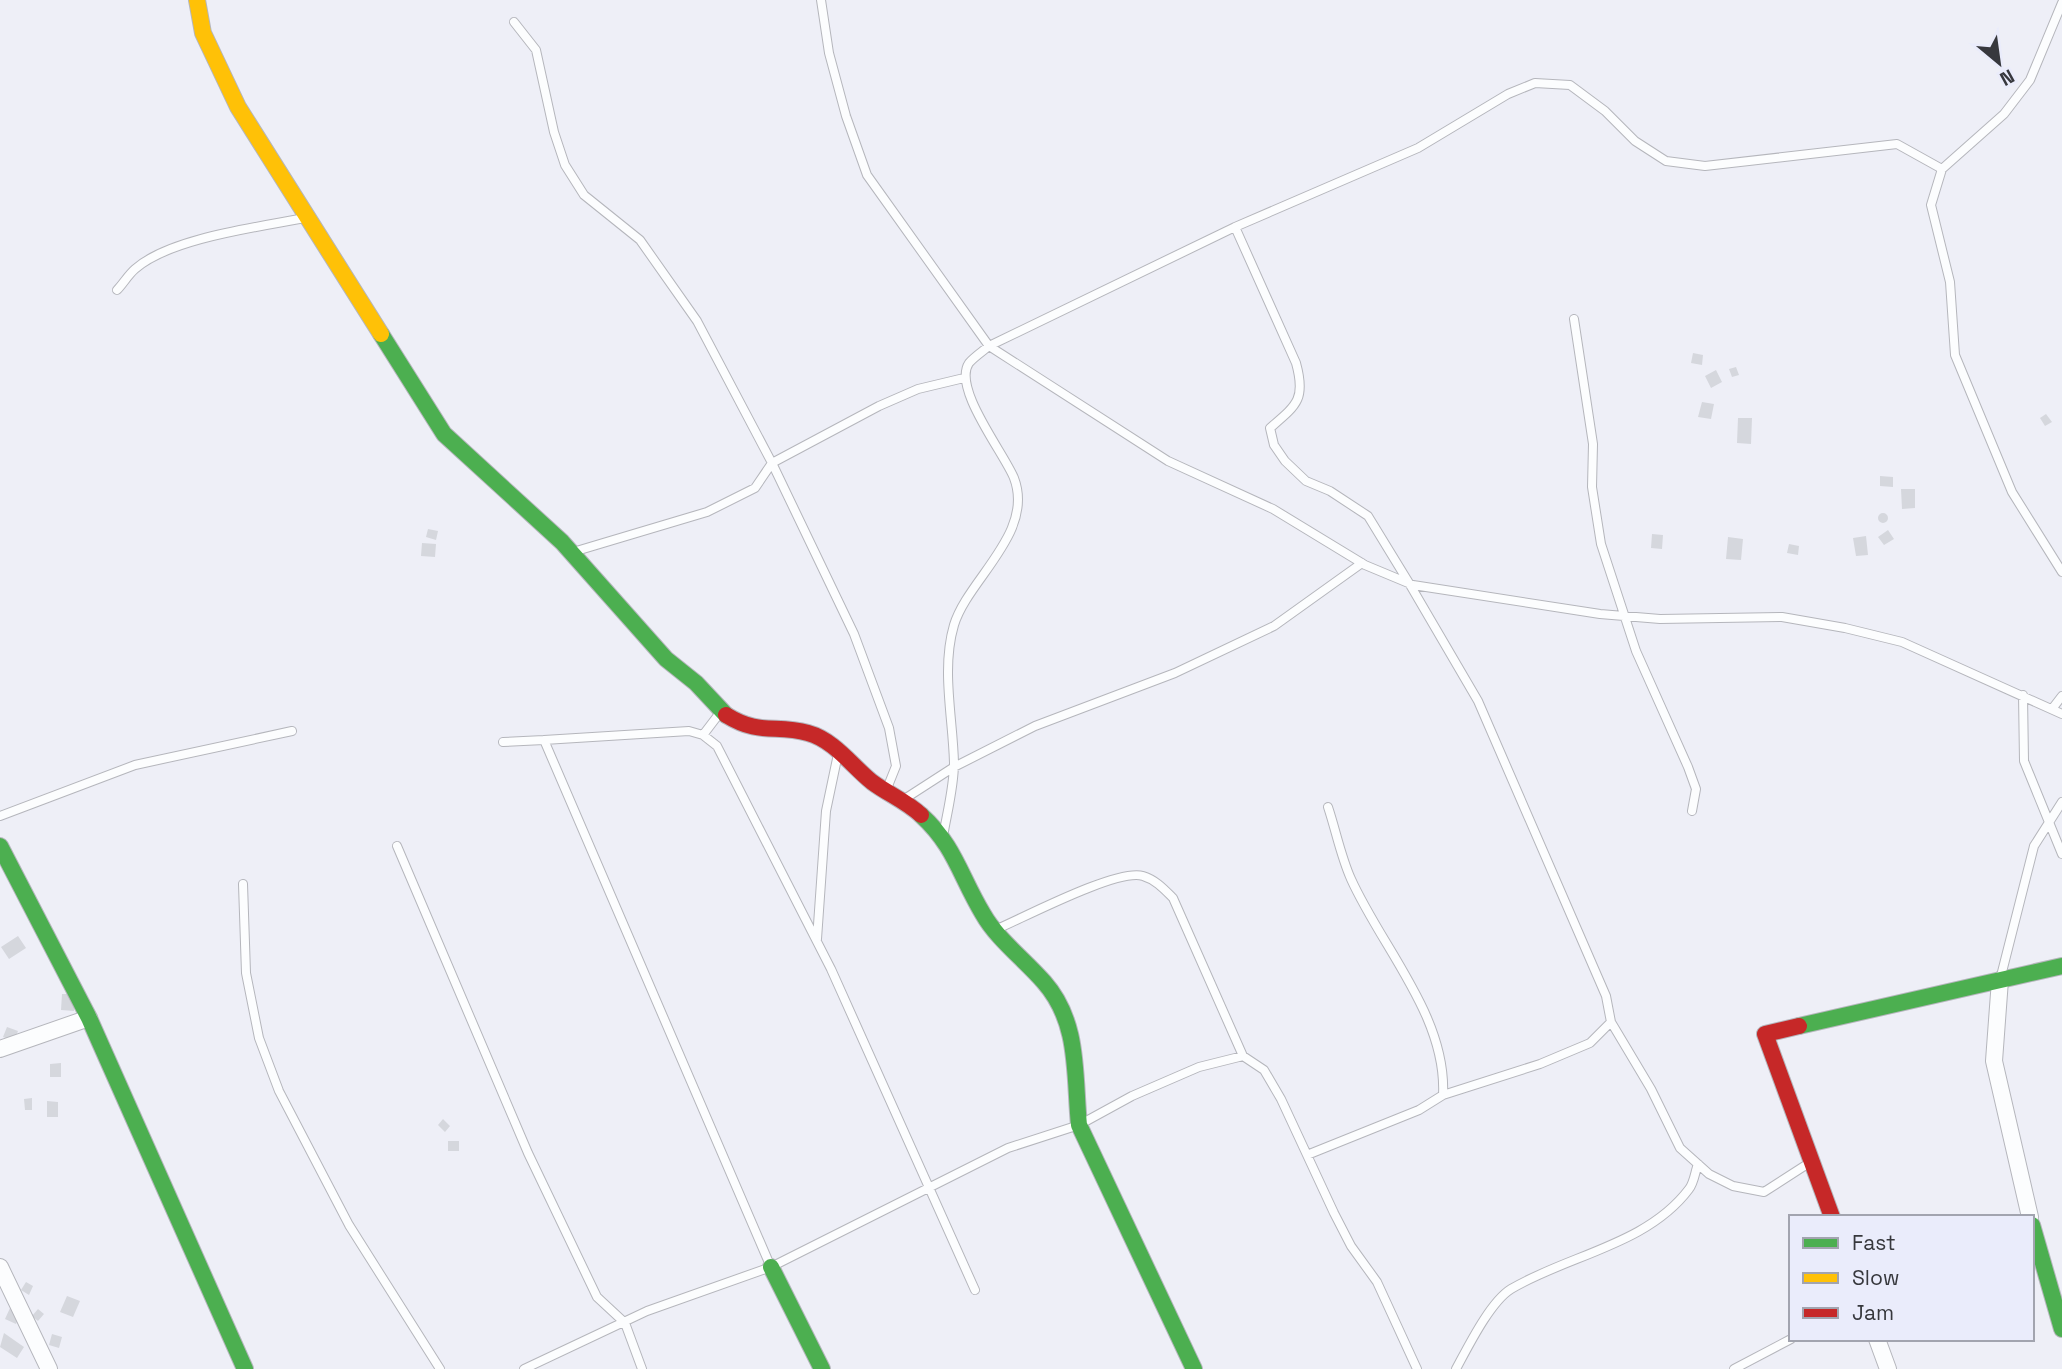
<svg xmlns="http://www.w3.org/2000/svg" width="2062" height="1369" viewBox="0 0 2062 1369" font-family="'Space Grotesk',sans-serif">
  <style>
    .building { fill: #d5d7dd }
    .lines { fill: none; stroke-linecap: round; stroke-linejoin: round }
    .lane-casing { stroke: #b5b6bc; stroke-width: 10 }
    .street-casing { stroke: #b5b6bc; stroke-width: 18 }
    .fast-casing { stroke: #b5b6bc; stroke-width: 18 }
    .slow-casing { stroke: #b5b6bc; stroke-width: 18 }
    .jam-casing { stroke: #b5b6bc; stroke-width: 18 }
    .lane { stroke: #fcfdfe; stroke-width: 8 }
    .street { stroke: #fcfdfe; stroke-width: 16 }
    .fast { stroke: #4caf50; stroke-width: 16 }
    .slow { stroke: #ffc107; stroke-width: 16 }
    .jam { stroke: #c62828; stroke-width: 16 }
  </style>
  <rect width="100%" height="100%" fill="#eeeff7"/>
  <path class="building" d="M1693,353l10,2 -1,10 -11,-2z
    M1736,367l3,8 -7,2 -3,-8z
    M1716,370l6,12 -11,6 -6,-12z
    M1702,402l12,2 -3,15 -13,-2z
    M2046,414l6,8 -7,4 -5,-8z
    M1738,418h14l-1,26 -14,-1z
    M1880,476l13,1v10l-13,-1z
    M1901,489h14v19l-13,1z
    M1878 518a5 5 0 1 1 10 0a5 5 0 1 1-10 0Z
    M428,529l10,2 -2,9 -10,-3z
    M1888,530l6,9 -10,6 -6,-8z
    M1652,534l11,1 -1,14 -11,-1z
    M1866,536l2,19 -12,1 -3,-18z
    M1728,537l15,2 -2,21 -15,-1z
    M422,543l14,1 -1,13 -14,-1z
    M1789,544l10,2 -1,9 -11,-2z
    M18,936l8,12 -17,11 -8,-12z
    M62,994h13l-1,17 -13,-1z
    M7,1027l11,4 -4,10 -11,-4z
    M61,1063v14h-11v-13z
    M32,1098v12h-7l-1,-11z
    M47,1101l11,1v15h-11z
    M443,1119l7,7 -5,6 -7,-7z
    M448,1141h11v10h-11z
    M26,1282l7,4 -4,9 -8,-5z
    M67,1296l13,5 -7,16 -13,-5z
    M10,1308l11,5 -5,11 -11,-5z
    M38,1309l6,5 -6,7 -6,-5z
    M4,1333l20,14 -7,11 -17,-11z
    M52,1334l10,3 -3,11 -10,-3z"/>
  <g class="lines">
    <g class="lane-casing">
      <path id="lane" d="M821,0l8,53 17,63 21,59 122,171 179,115 105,48 92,56 48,20 187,29 60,5 122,-2 63,11 57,14 160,72
        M2062,3l-32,77 -26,34 -62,55 -11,36 19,77 5,73 57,137 50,80
        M514,22l22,28 18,82 11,33 19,30 56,45 57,81 75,142 82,171 35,94 7,38 -8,20
        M117,290c6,-6 11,-15 18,-21 35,-31 124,-42 170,-51
        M1574,319l19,125 -1,43 9,57 35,107 52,116 8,22 -4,22
        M573,552l134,-40 48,-24 17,-25 107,-57 39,-17 46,-11
        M2023,695l1,66 38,93
        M2052,709l10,-13
        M703,735l16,-21
        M503,742l41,-2
        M906,798l48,-31 81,-41 140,-53 99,-47 88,-63
        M0,816l135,-51 157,-34
        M944,831c4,-22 10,-46 10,-68 -1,-45 -13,-94 0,-138 14,-46 81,-92 60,-147 -10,-25 -62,-90 -45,-115 5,-6 14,-12 20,-17l246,-119
        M397,846l131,307 69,144 28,26 17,46
        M243,884l3,89 13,65 20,53 70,134 91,144
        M997,929c28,-12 121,-61 146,-53 13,4 21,13 30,22l70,158
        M817,939l9,-128 12,-57
        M2001,976l33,-130 28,-44
        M1611,1022l40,67 29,59 29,26 24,12 31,6 45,-29
        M1443,1095l97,-31 50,-21 21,-21 -5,-26 -128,-295 -69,-118 -41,-67 -38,-25 -24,-10 -21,-20 -11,-16 -4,-17c27,-23 36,-29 26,-65l-61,-136 183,-79 90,-54 27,-11 35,2 35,26 30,30 31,20 39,5 192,-22 45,25
        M1307,1155l112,-45 24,-15c4,-78 -61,-147 -92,-216 -10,-22 -15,-48 -23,-72
        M770,1265l-226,-525 145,-9 14,4 14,11 114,223 144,321
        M524,1369l123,-58 124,-44 237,-119 71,-23 53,-29 67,-29 44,-11 21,14 17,29 53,114 17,33 26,36 40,87
        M1456,1369c12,-22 34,-67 55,-80 57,-34 136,-44 178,-100 5,-6 6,-17 9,-25
        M1734,1369l57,-30"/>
    </g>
    <g class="street-casing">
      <path id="street" d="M2000,980l-6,81 36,156
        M0,1049l89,-31
        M0,1267l49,102
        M1877,1339l11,30"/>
    </g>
    <g class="fast-casing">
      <path id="fast" d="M381,334l63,100 118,108 104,117 30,24 30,32
        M921,815c34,31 39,61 62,99 14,25 42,46 61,68 36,41 30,93 35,143l115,244
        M0,846l89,172 156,351
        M1799,1026l263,-60
        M2032,1225l30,104
        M771,1267l51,102"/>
    </g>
    <g class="slow-casing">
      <path id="slow" d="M197,0l6,33 35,74 143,227"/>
    </g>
    <g class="jam-casing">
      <path id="jam" d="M726,715c34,21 49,9 82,18 26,7 44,33 64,49 16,12 34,19 49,33
        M1799,1026l-34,8 67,183"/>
    </g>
    <use href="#lane" class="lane"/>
    <use href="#street" class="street"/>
    <use href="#fast" class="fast"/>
    <use href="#slow" class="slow"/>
    <use href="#jam" class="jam"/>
  </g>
  <rect x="1789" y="1215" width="245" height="126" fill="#eaecfb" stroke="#a2a4af" stroke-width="2"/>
  <rect x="1803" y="1238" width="35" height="10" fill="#4caf50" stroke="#a2a4af" stroke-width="2"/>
  <text x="1852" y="1250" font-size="21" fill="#37383d">Fast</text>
  <rect x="1803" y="1273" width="35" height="10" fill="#ffc107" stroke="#a2a4af" stroke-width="2"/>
  <text x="1852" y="1285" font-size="21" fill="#37383d">Slow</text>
  <rect x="1803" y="1308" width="35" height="10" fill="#c62828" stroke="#a2a4af" stroke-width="2"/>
  <text x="1852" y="1320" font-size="21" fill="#37383d">Jam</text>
  <g transform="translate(1999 63) rotate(151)" stroke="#eaecfb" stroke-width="5" paint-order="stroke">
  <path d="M0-5L12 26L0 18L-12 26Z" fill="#37383d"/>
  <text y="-10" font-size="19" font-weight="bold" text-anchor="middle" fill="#37383d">N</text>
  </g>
</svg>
